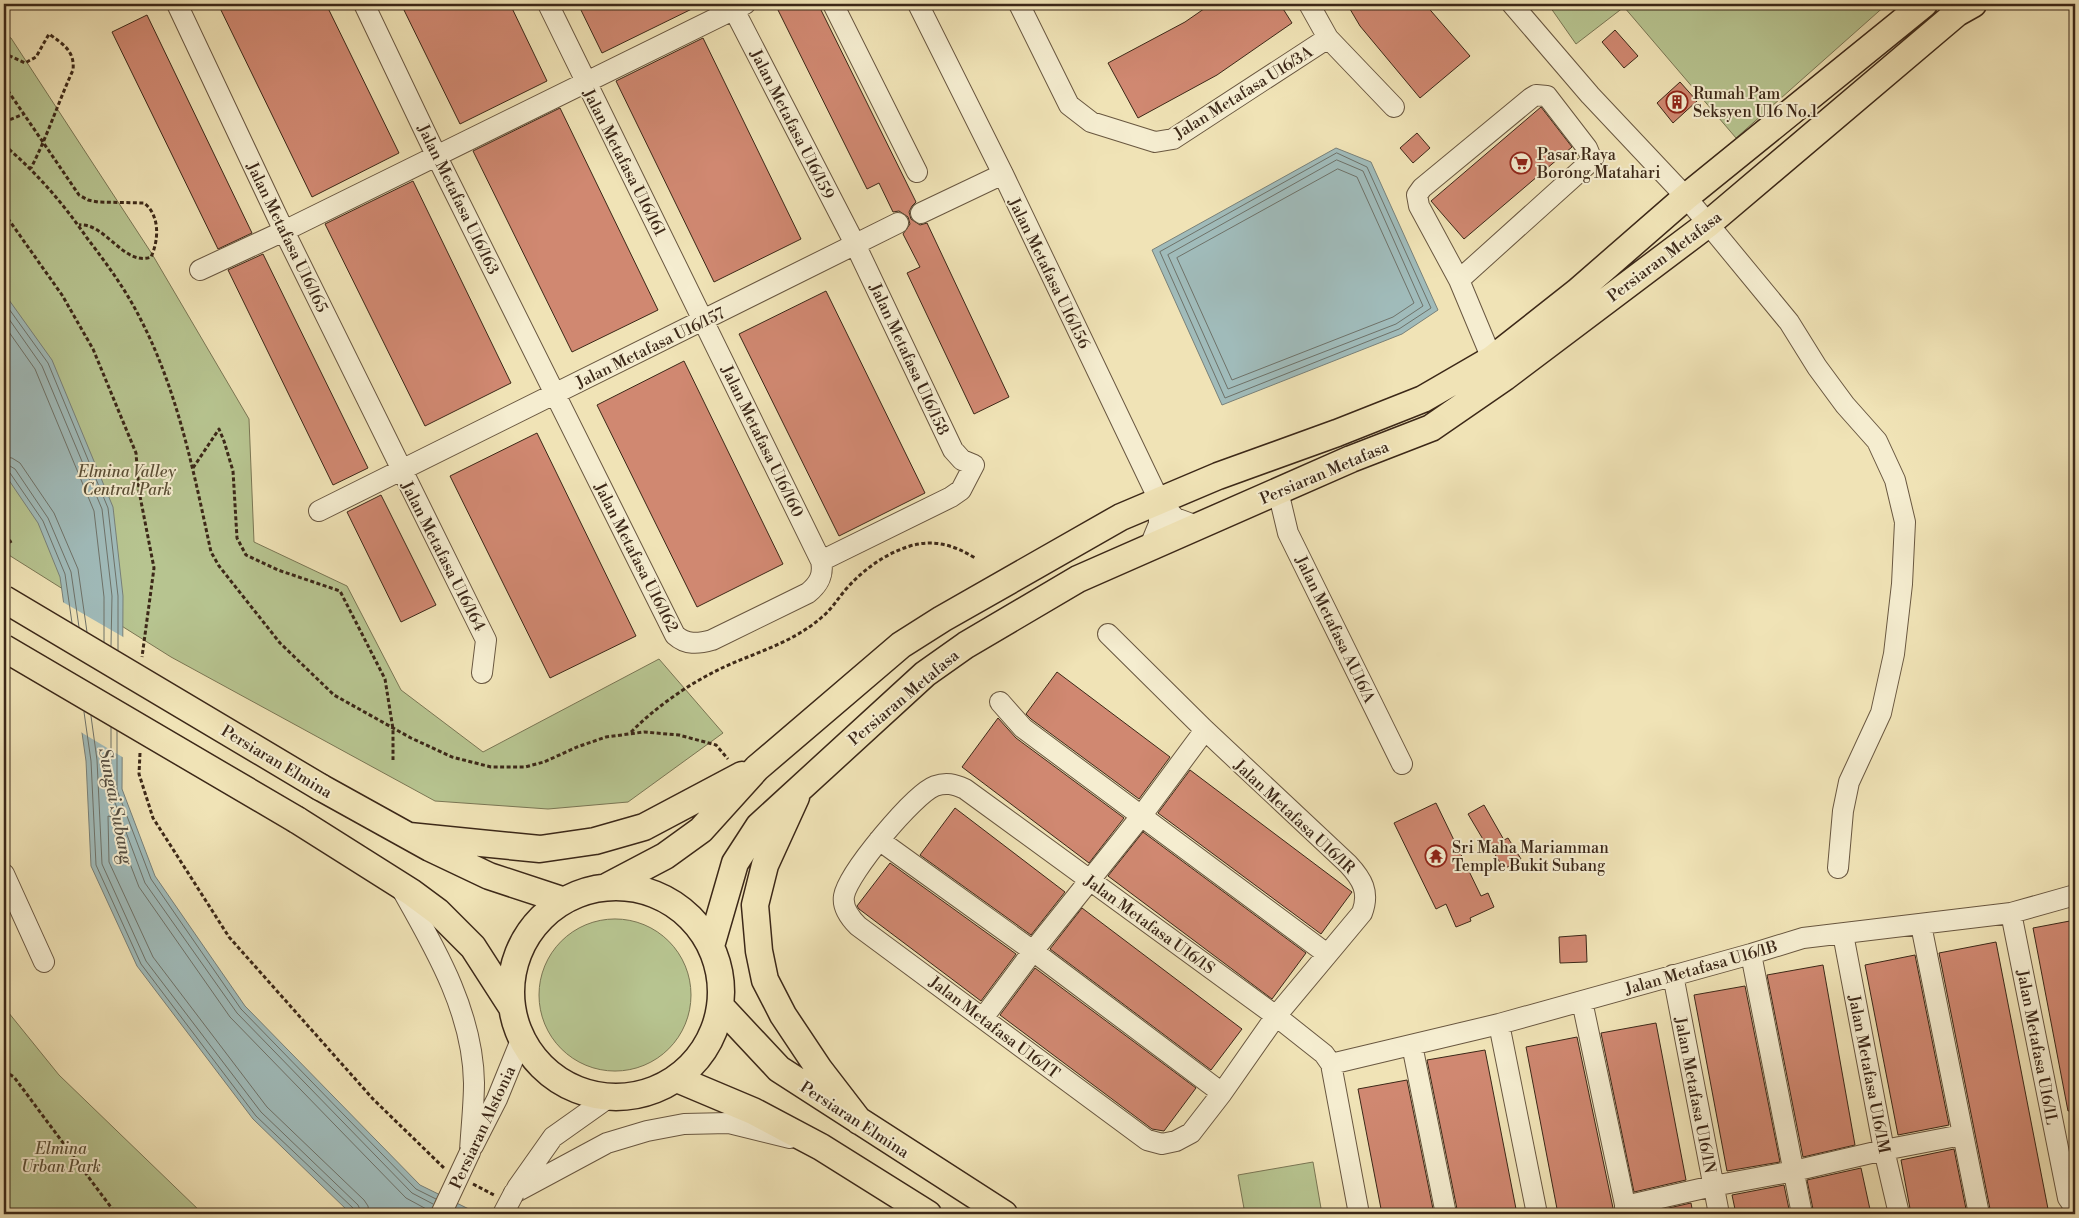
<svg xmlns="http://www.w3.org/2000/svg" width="2079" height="1218" viewBox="0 0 2079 1218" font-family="'Libre Bodoni',serif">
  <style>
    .green { fill: #b7c490; stroke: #7a7654 }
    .water { fill: #a0bbba; stroke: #788079 }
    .pier { fill: #f0e3b6 }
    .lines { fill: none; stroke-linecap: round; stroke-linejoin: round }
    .shore { stroke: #6e7269; stroke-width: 1 }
    .building { fill: #d08871; stroke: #3c2818 }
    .minor-casing { stroke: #695740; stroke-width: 22 }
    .major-casing { stroke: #3c2818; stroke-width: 29 }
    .path { stroke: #3c2818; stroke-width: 3; stroke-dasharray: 4 2.5; stroke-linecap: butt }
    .minor { stroke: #f5edd0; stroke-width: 20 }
    .major { stroke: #f0e3b6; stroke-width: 26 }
    .minor-bridge-casing { stroke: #695740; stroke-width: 22; stroke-linecap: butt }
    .major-bridge-casing { stroke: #3c2818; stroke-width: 29; stroke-linecap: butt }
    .minor-bridge { stroke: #f5edd0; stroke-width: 20 }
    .major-bridge { stroke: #f0e3b6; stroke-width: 26 }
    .labels { text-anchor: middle; stroke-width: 4; stroke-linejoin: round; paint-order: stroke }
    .street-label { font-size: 16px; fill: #3c2818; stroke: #f5edd0 }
    .poi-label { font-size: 16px; fill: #3c2818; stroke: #f5edd0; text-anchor: start }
    .park-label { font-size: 16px; font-style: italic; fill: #5b4f36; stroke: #f5edd0 }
    .water-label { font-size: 18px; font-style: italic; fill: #554d40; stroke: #f5edd0 }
  </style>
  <rect width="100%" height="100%" fill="#f0e3b6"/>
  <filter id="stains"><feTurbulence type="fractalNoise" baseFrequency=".004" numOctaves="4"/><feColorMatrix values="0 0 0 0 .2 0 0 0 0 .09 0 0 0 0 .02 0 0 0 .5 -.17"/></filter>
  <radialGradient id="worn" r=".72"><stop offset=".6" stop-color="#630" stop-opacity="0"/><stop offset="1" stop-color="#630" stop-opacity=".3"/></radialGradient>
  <path class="green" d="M1548,4h339l-151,134 -112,-131 -48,37z
    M4,35l7,3 141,216 97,165 5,123 93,44 54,104 82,62 176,-93 64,74 -95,69 -80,7 -113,-8 -264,-144 -167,-105z
    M539 995a76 76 0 1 1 152 0a76 76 0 1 1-152 0Z
    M4,1007l55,68 144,139h-199z
    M1313,1162l9,52h-77l-7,-39z"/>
  <path class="water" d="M1336,148l35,14 67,148 -36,24 -180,71 -70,-155z
    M4,293l48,67 61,147 10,89 -1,193 33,87 90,130 175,179 59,29h-125l-6,-3 -95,-92 -116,-153 -46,-100 -5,-105 -26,-184 -22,-54 -34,-50z"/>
  <path class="pier" d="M61,601l64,37 -1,120 -45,-27z"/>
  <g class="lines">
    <path class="shore" d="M1337,153l30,14 64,141 -32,21 -174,69 -65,-146z
      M1337,160l26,11 60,135 -27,18 -168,65 -60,-134z
      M1338,169l19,8 57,126 -21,14 -161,63 -55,-122z
      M4,302l44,61 60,145 10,88v54
      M4,312l38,54 60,143 10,87 -1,50
      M4,325l31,44 59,142 10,86v45
      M4,457l8,1 8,5 34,50 24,56 9,63
      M4,465l6,1 5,3 33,49 23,54 8,55
      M4,471l6,2 33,48 22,53 7,49
      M84,712l7,49 5,104 45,99 115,152 97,92 2,6
      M91,716l6,44 5,104 44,97 115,151 97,93 4,9
      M111,727v65l34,91 92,130 175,180 21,11
      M117,731v59l34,89 90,130 175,180 20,10
      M369,1214l-1,-8 -4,-6 -97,-93 -114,-150 -44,-95 -1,-46 4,1 27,70 91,130 176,181 24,13"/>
  </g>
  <path class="building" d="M218,4h108l73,149 -87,44z
    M401,4h109l37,77 -87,43z
    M578,4h124l-100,49z
    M775,4h43l98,198 -4,4 -3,6 2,7 9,6 7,-2 82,174 -35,17 -67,-141 13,-6 -17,-33 7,-10 -2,-7 -9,-6 -6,1 -14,-29 -12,6z
    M1211,4h69l12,19 -75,52 -79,43 -30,-55 77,-41z
    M1347,4h78l45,52 -50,42 -60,-72z
    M147,15l105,218 -34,16 -106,-217z
    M1615,30l23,26 -14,12 -22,-26z
    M703,38l98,201 -87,43 -98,-201z
    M1680,82l17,19 -24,22 -16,-20z
    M1541,107l31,40 -108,92 -33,-38z
    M560,108l98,202 -86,42 -99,-201z
    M1417,133l13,15 -17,15 -13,-15z
    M413,181l98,202 -86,43 -100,-202z
    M263,254l105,214 -35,17 -105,-215z
    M826,291l99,202 -86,43 -100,-202z
    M684,361l99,203 -86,43 -100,-202z
    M537,433l99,203 -86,42 -100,-202z
    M381,495l55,110 -35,17 -54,-110z
    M1057,672l113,85 -31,42 -108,-80 -5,-5z
    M998,718l18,20 108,80 -35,45 -127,-96z
    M1190,770l162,122 -31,42 -163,-121z
    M1436,803l45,93 7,-3 6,14 -24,11 1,3 -15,6 -10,-23 -10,5 -42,-86z
    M1484,805l20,35 4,-2 13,21 -17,10 -18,-29 -2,1 -16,-27z
    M955,808l110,84 -34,43 -111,-80z
    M1143,832l163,121 -34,46 -164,-123z
    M890,863l126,91 -35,47 -122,-92 -2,-3z
    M1082,908l160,121 -31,41 -161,-121z
    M2075,920v190l-7,1 -35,-183z
    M1586,935l1,27 -27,1 -1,-26z
    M1996,942l53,272h-58l-52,-261z
    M1915,955l34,170 -51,10 -33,-170z
    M1823,965l32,180 -52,12 -36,-182z
    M1035,968l161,120 -32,43 -12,-2 -152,-114z
    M1745,986l35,176 -53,9 -33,-176z
    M1656,1023l30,157 -52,12 -33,-159z
    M1577,1037l36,171 2,6h-57l-32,-167z
    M1485,1050l32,164h-59l-31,-154z
    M1407,1080l27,134h-52l-24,-125z
    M1954,1149l13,65h-56l-10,-54z
    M1861,1168l10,46h-57l-7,-34z
    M1784,1185l6,29h-54l-4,-19z
    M1691,1203l2,11h-51z"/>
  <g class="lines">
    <g class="minor-casing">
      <path id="minor" d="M177,4l107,227 202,409 -4,33
        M364,4l72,151 239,480c11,10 23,9 37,5l96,-47c11,-9 16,-18 13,-32l-273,-557
        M731,4l124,240 98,206 9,10 12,5 -13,25 -10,7 -130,64
        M833,4l84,168
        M918,4l85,170 156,326v24l-9,22
        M1019,4l50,101 22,17 64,20 18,-3 155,-101
        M1309,4l19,34 66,69
        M1512,4l78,91 96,102 103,125 28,45 28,38 32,36 18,39 10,42 -3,62 -8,70 -13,59 -32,69 -6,29 -5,57
        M921,213l82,-39
        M200,270l84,-39 461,-227
        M1459,280l131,-118v-7l-3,-7 -40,-52 -11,-1 -5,3 -109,90 -5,7 2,11 40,74 33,79
        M1278,491l10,42 114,231
        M1159,500l16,18 22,8
        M319,511l579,-288
        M1108,634l97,96 143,134c14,15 22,28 14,49l-86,103 -54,77 -31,40 -15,8 -14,3 -15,-4 -289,-214c-8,-8 -16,-18 -14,-30 4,-23 70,-102 91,-110 11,-4 19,-2 30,3l311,227 48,38 7,10 28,150
        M1000,702l23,26 304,226
        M879,840l154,111 189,142
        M4,874l40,88
        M401,888c34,60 72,124 73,195 0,23 -3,47 -4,69
        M2011,913l57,285 7,10
        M1921,925l58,289
        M1843,934l41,216 15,64
        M1751,954l51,260
        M1673,975l46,239
        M1582,1001l45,213
        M983,1018l50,-67 109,-136 63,-85
        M1499,1024l38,190
        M1412,1045l34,169
        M1331,1064l168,-40 252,-70 52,-16 208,-25 64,-18
        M473,1146l24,-47 24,-59
        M517,1188l36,-51 55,-39
        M514,1193l93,-50 40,-12 37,-7 45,-1 61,15
        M1625,1206l88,-20 81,-15 90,-21 78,-15"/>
    </g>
    <g class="major-casing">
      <path id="major" d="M320,787l110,61 59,28 73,24
        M796,797l-31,68 -10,40 4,46 6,29 18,35 36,54 40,52
        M297,820l114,72 27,20 35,35 38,59
        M409,836l131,13 55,-8 49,-14 98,-52
        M608,886l57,-30 36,-26 56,-62 144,-123 41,-26 179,-102 97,-41 119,-43 86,-34 69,-40 85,-67 109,-95 238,-193
        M511 992a105 105 0 1 1 210 0a105 105 0 1 1-210 0Z
        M711,946l24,-83 24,-37 166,-152 41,-29 112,-66 273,-120 80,-31 74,-51 203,-153 249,-211 16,-9
        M721,1007l58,62 225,145
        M677,1079l76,32 68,36 107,67"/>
    </g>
    <path class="path" d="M4,69l6,-13 15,7 11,-6 13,-23c14,10 26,17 24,36 -15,33 -26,67 -42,98
      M4,85l75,110 9,5 10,2 46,1c16,12 15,37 7,54 -27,10 -46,-35 -72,-32
      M4,122l20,-8
      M4,145c32,27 59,58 83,93 20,26 39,52 54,82 37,72 53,153 70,232l8,14 61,77 54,52 77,43 41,19 39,10h34l19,-5 33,-15 29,-10 38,-5 35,3 37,10 12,14
      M4,213l58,82 31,54 43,104 3,38 15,77 -12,89
      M193,468l26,-39 5,12 9,30 4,67 9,17 32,15 62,21 45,88 8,50v31
      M4,528l7,15
      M631,732c26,-26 59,-49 93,-65 33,-15 70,-25 98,-50 10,-8 16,-19 25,-29 17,-19 38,-34 63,-42 24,-7 44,-1 65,12
      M140,753l-1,21 14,44 76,119 144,162 71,69
      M4,1071l10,6 102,137
      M473,1184l21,11
      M524,1211l7,3"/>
    <use href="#minor" class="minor"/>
    <use href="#major" class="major"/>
    <g class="minor-bridge-casing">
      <path id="minor-bridge" d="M441,1214l29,-62
        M503,1214l11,-21"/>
    </g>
    <g class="major-bridge-casing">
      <path id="major-bridge" d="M4,599l316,188
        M4,648l293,172"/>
    </g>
    <use href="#minor-bridge" class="minor-bridge"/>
    <use href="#major-bridge" class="major-bridge"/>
  </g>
  <defs>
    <g id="building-ring" transform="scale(1.125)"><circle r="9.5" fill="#f5edd0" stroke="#8f2418" stroke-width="1.5"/><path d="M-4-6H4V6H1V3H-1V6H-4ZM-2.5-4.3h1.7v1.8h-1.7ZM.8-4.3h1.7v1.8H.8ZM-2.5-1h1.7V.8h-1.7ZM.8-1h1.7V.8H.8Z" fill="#8f2418"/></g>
    <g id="supermarket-ring" transform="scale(1.125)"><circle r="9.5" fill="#f5edd0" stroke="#8f2418" stroke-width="1.5"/><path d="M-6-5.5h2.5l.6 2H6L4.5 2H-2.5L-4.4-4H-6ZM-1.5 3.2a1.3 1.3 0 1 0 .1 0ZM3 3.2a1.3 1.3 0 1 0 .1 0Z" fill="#8f2418"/></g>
    <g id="temple-ring" transform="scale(1.125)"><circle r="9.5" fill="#f5edd0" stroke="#8f2418" stroke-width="1.5"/><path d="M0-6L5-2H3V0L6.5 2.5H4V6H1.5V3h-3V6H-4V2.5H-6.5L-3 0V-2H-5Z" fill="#8f2418"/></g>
  </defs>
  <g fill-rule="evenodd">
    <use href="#building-ring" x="1677" y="102"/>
    <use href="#supermarket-ring" x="1521" y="163"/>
    <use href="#temple-ring" x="1436" y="856"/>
  </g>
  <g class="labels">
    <g class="street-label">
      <text transform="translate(1243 92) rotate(-32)" y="6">Jalan Metafasa U16/3A</text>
      <text transform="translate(793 124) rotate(63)" y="6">Jalan Metafasa U16/159</text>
      <text transform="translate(625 162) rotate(63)" y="6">Jalan Metafasa U16/161</text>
      <text transform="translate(459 199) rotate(64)" y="6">Jalan Metafasa U16/163</text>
      <text transform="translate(288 237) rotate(64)" y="6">Jalan Metafasa U16/165</text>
      <text transform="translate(1664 256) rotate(-37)" y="6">Persiaran Metafasa</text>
      <text transform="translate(1050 273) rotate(64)" y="6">Jalan Metafasa U16/156</text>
      <text transform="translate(650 347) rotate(-26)" y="6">Jalan Metafasa U16/157</text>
      <text transform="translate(910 359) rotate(65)" y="6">Jalan Metafasa U16/158</text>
      <text transform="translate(763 441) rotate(64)" y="6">Jalan Metafasa U16/160</text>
      <text transform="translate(1324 472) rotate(-23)" y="6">Persiaran Metafasa</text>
      <text transform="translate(444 556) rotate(63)" y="6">Jalan Metafasa U16/164</text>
      <text transform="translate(637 557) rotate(63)" y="6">Jalan Metafasa U16/162</text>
      <text transform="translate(1336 629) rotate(64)" y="6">Jalan Metafasa AU16/A</text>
      <text transform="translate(903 697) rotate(-40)" y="6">Persiaran Metafasa</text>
      <text transform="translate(277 761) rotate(31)" y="6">Persiaran Elmina</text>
      <text transform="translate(1295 816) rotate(43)" y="6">Jalan Metafasa U16/1R</text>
      <text transform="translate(1150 924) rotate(36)" y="6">Jalan Metafasa U16/1S</text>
      <text transform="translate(1701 967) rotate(-16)" y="6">Jalan Metafasa U16/1B</text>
      <text transform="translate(995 1027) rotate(37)" y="6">Jalan Metafasa U16/1T</text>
      <text transform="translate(2038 1047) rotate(79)" y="6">Jalan Metafasa U16/1L</text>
      <text transform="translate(1870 1074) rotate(79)" y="6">Jalan Metafasa U16/1M</text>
      <text transform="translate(1696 1095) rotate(79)" y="6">Jalan Metafasa U16/1N</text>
      <text transform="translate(855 1119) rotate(33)" y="6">Persiaran Elmina</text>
      <text transform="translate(482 1127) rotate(-65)" y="6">Persiaran Alstonia</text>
    </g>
    <g class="poi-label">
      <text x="1693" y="99">Rumah Pam<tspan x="1693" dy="18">Seksyen U16 No.1</tspan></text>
      <text x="1537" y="160">Pasar Raya<tspan x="1537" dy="18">Borong Matahari</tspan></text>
      <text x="1452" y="853">Sri Maha Mariamman<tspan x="1452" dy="18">Temple Bukit Subang</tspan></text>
    </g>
    <g class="park-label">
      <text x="127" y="477">Elmina Valley<tspan x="127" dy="18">Central Park</tspan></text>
      <text x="61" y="1154">Elmina<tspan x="61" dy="18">Urban Park</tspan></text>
    </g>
    <g class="water-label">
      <text transform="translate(116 806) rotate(79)" y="6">Sungai Subang</text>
    </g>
  </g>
  <rect width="2079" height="1218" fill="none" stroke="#f0e3b6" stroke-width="20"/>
  <rect x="5" y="5" width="2069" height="1208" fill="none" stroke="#3c2818" stroke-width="2.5"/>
  <rect x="10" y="10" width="2059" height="1198" fill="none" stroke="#3c2818"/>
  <rect width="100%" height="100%" filter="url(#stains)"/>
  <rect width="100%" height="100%" fill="url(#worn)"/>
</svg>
